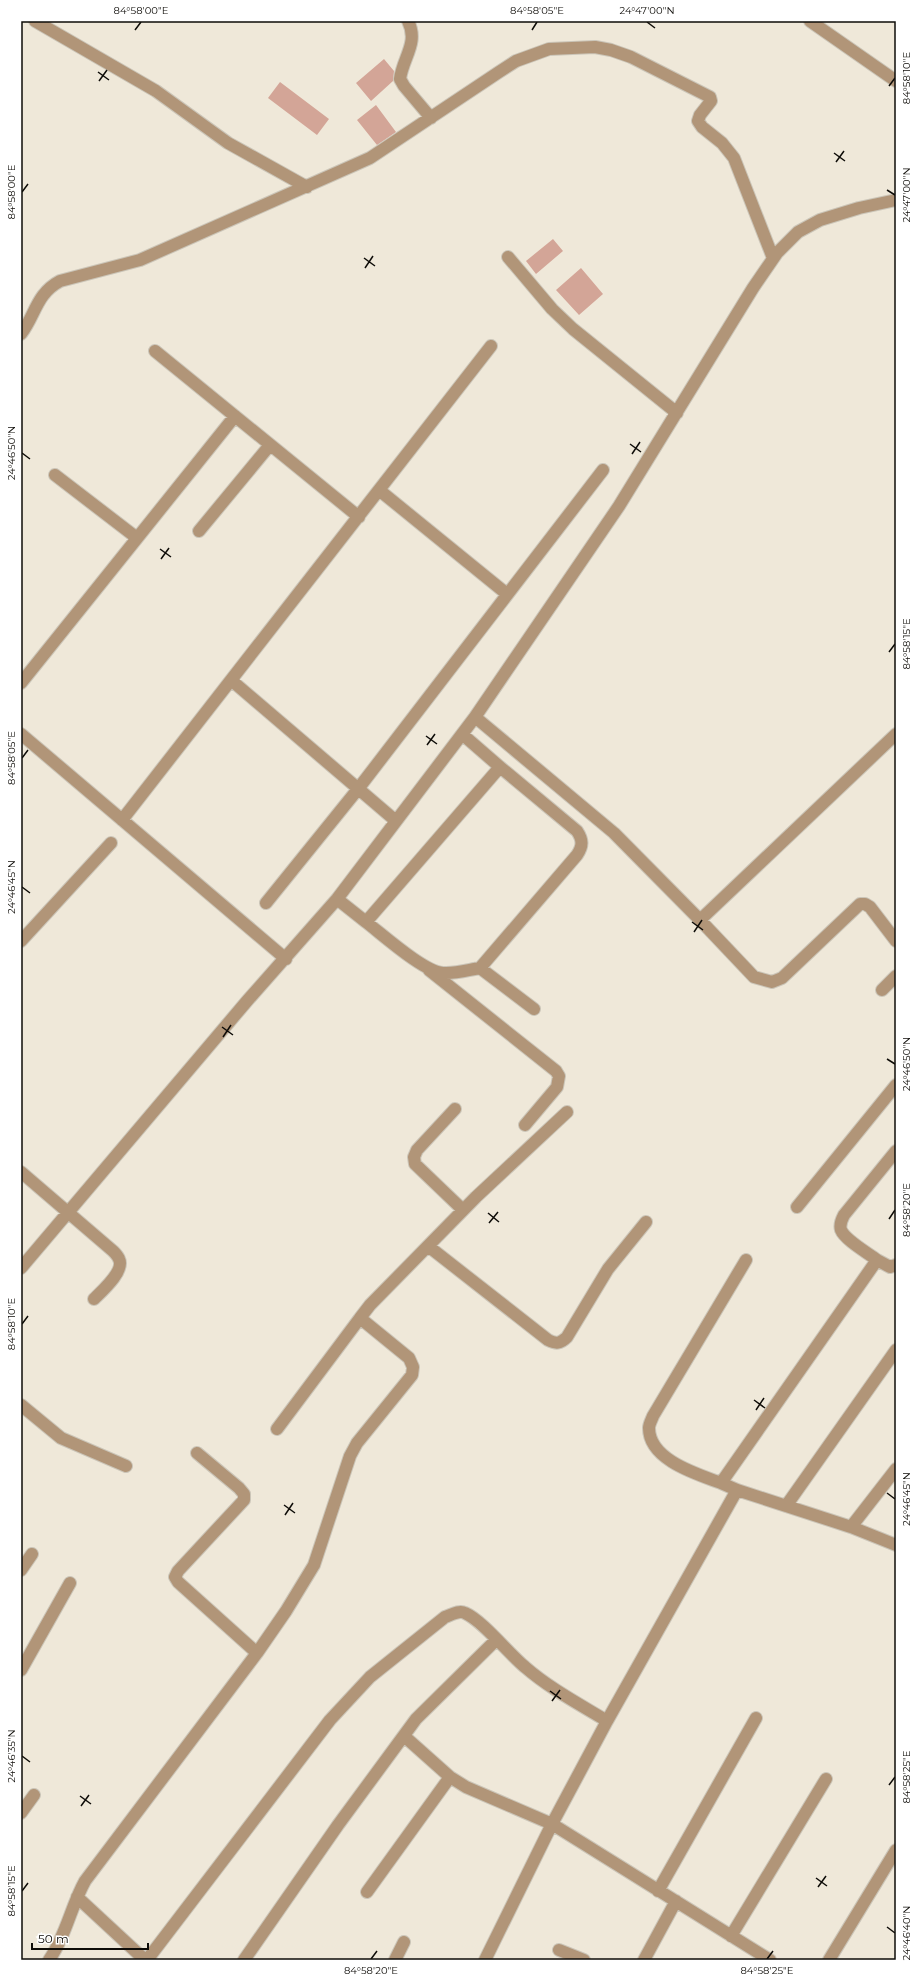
<svg xmlns="http://www.w3.org/2000/svg" width="917" height="1981" viewBox="0 0 917 1981" font-family="Montserrat,sans-serif">
  <style>
    .building { fill: #d3a597 }
    .lines { fill: none; stroke-linecap: round; stroke-linejoin: round }
    .minor-casing { stroke: #cbc5b8; stroke-width: 14 }
    .minor { stroke: #b19578; stroke-width: 12 }
    .ticks { fill: none; stroke: #0e0c08; stroke-width: 1.5 }
    .neatline { fill: none; stroke: #0e0c08; stroke-width: 1.5 }
    .ticks-label { font-size: 10px; text-anchor: middle; fill: #0e0c08 }
  </style>
  <rect width="100%" height="100%" fill="#efe8d9"/>
  <path class="building" d="M384,59l10,12 -1,10 -22,20 -15,-18z
    M280,82l49,37 -12,16 -49,-37z
    M376,105l20,27 -19,13 -20,-25z
    M553,239l10,12 -27,23 -10,-13z
    M581,268l22,26 -24,21 -23,-25z"/>
  <g class="lines">
    <g class="minor-casing">
      <path id="minor" d="M35,21l121,70 72,52 79,44
        M408,21c11,22 -5,36 -8,58l4,7 27,32
        M810,21l86,60
        M508,257l44,52 21,20 104,84
        M21,334c15,-20 15,-40 39,-53l80,-21 230,-102 129,-86 17,-11 33,-12 46,-2 16,3 20,7 79,40 1,4 -11,14 -2,6 4,6 20,16 12,15 39,100
        M155,351l204,166
        M55,475l82,63
        M379,490l128,104
        M199,531l71,-86
        M231,680l165,141
        M21,683l214,-267
        M475,717l139,116 86,87 196,-186
        M21,734l265,225
        M122,820l369,-474
        M337,899l29,23 134,-155 -38,-33
        M266,903l92,-114 245,-319
        M700,920l54,57 18,5 10,-4 78,-74h5l5,3 26,34
        M366,922c17,13 58,50 77,51 12,1 25,-3 37,-5l54,41
        M21,941l90,-98
        M480,968l97,-113c6,-9 6,-15 0,-24l-77,-64
        M429,970l127,101 3,5 -2,11 -32,38
        M882,990l14,-14
        M455,1109l-38,41 -3,7 1,7 48,46
        M896,1151l-52,64c-2,4 -5,9 -3,15 4,10 27,23 36,30l-156,223 16,7 114,37 45,18
        M21,1172l92,79c2,2 5,5 6,8 6,12 -17,32 -25,40
        M797,1207l99,-122
        M428,1246l120,94c8,4 12,4 19,-3l41,-68 38,-47
        M877,1260l13,7 6,-2
        M21,1268l226,-267 90,-102 138,-182 144,-211 134,-218 24,-35 21,-21 22,-12 39,-12 37,-8
        M21,1405l40,33 65,28
        M277,1429l83,-111
        M197,1453l42,35 5,6v6l-66,71 -3,6 3,5 79,71
        M721,1483c-24,-9 -72,-23 -72,-55 0,-4 3,-9 4,-12l93,-156
        M786,1506l110,-156
        M851,1527l45,-58
        M21,1570l11,-16
        M21,1670l49,-87
        M404,1736l46,41 16,10 86,37 218,136
        M21,1813l13,-18
        M658,1891l98,-173
        M367,1892l83,-115
        M77,1897l68,63
        M731,1936l95,-157
        M559,1950l25,10
        M49,1960c17,-24 22,-54 36,-79l172,-228 29,-42 28,-46 36,-109 7,-13 55,-68 1,-8 -4,-9 -49,-40 10,-13 106,-108 91,-85
        M147,1960l183,-240 40,-43 75,-60c6,-2 14,-7 20,-4 18,8 43,40 60,54 24,21 54,37 82,54
        M244,1960l94,-135 78,-106 80,-79
        M395,1960l9,-18
        M485,1960l67,-136 55,-103 130,-231
        M644,1960l32,-59
        M829,1960l67,-110"/>
    </g>
    <use href="#minor" class="minor"/>
  </g>
  <path class="ticks" d="M647,22l8,6M135,30l6,-8M532,30l5,-8M98,72l11,8M99,81l8,-11M889,86l6,-8M834,153l11,8M836,162l8,-11M887,190l8,5M22,192l6,-8M364,258l11,8M365,268l8,-12M630,444l11,8M22,453l8,6M632,454l8,-12M160,549l11,8M161,559l8,-11M889,652l6,-8M426,736l11,8M427,745l8,-11M22,758l6,-8M22,887l8,6M692,922l11,8M694,932l8,-12M222,1027l11,8M223,1037l8,-12M887,1059l8,5M488,1213l11,9M889,1219l6,-9M489,1223l9,-11M22,1324l6,-8M754,1400l11,8M756,1410l8,-12M887,1493l8,6M284,1505l11,8M285,1515l8,-12M550,1691l11,8M552,1701l8,-11M22,1756l8,6M889,1785l6,-8M80,1796l11,8M81,1806l8,-11M816,1878l11,8M818,1887l8,-11M22,1891l6,-8M887,1927l8,6M371,1959l6,-8M767,1959l6,-8"/>
  <rect width="917" height="1981" fill="none" stroke="#ffffff" stroke-width="44"/>
  <path d="M32 1943v6h116v-6" fill="none" stroke="#0e0c08" stroke-width="2"/>
  <text x="38" y="1943" font-size="12" fill="#0e0c08" stroke="#ffffff" stroke-width="3" paint-order="stroke">50 m</text>
  <rect x="22" y="22" width="873" height="1937" class="neatline"/>
  <g class="ticks-label">
    <text x="141" y="14">84°58'00"E</text>
    <text x="537" y="14">84°58'05"E</text>
    <text x="647" y="14">24°47'00"N</text>
    <text transform="translate(906 78) rotate(-90)" y="4">84°58'10"E</text>
    <text transform="translate(11 192) rotate(-90)" y="4">84°58'00"E</text>
    <text transform="translate(906 195) rotate(-90)" y="4">24°47'00"N</text>
    <text transform="translate(11 453) rotate(-90)" y="4">24°46'50"N</text>
    <text transform="translate(906 644) rotate(-90)" y="4">84°58'15"E</text>
    <text transform="translate(11 758) rotate(-90)" y="4">84°58'05"E</text>
    <text transform="translate(11 887) rotate(-90)" y="4">24°46'45"N</text>
    <text transform="translate(906 1064) rotate(-90)" y="4">24°46'50"N</text>
    <text transform="translate(906 1210) rotate(-90)" y="4">84°58'20"E</text>
    <text transform="translate(11 1324) rotate(-90)" y="4">84°58'10"E</text>
    <text transform="translate(906 1499) rotate(-90)" y="4">24°46'45"N</text>
    <text transform="translate(11 1756) rotate(-90)" y="4">24°46'35"N</text>
    <text transform="translate(906 1777) rotate(-90)" y="4">84°58'25"E</text>
    <text transform="translate(11 1891) rotate(-90)" y="4">84°58'15"E</text>
    <text transform="translate(906 1933) rotate(-90)" y="4">24°46'40"N</text>
    <text x="371" y="1974">84°58'20"E</text>
    <text x="767" y="1974">84°58'25"E</text>
  </g>
</svg>
